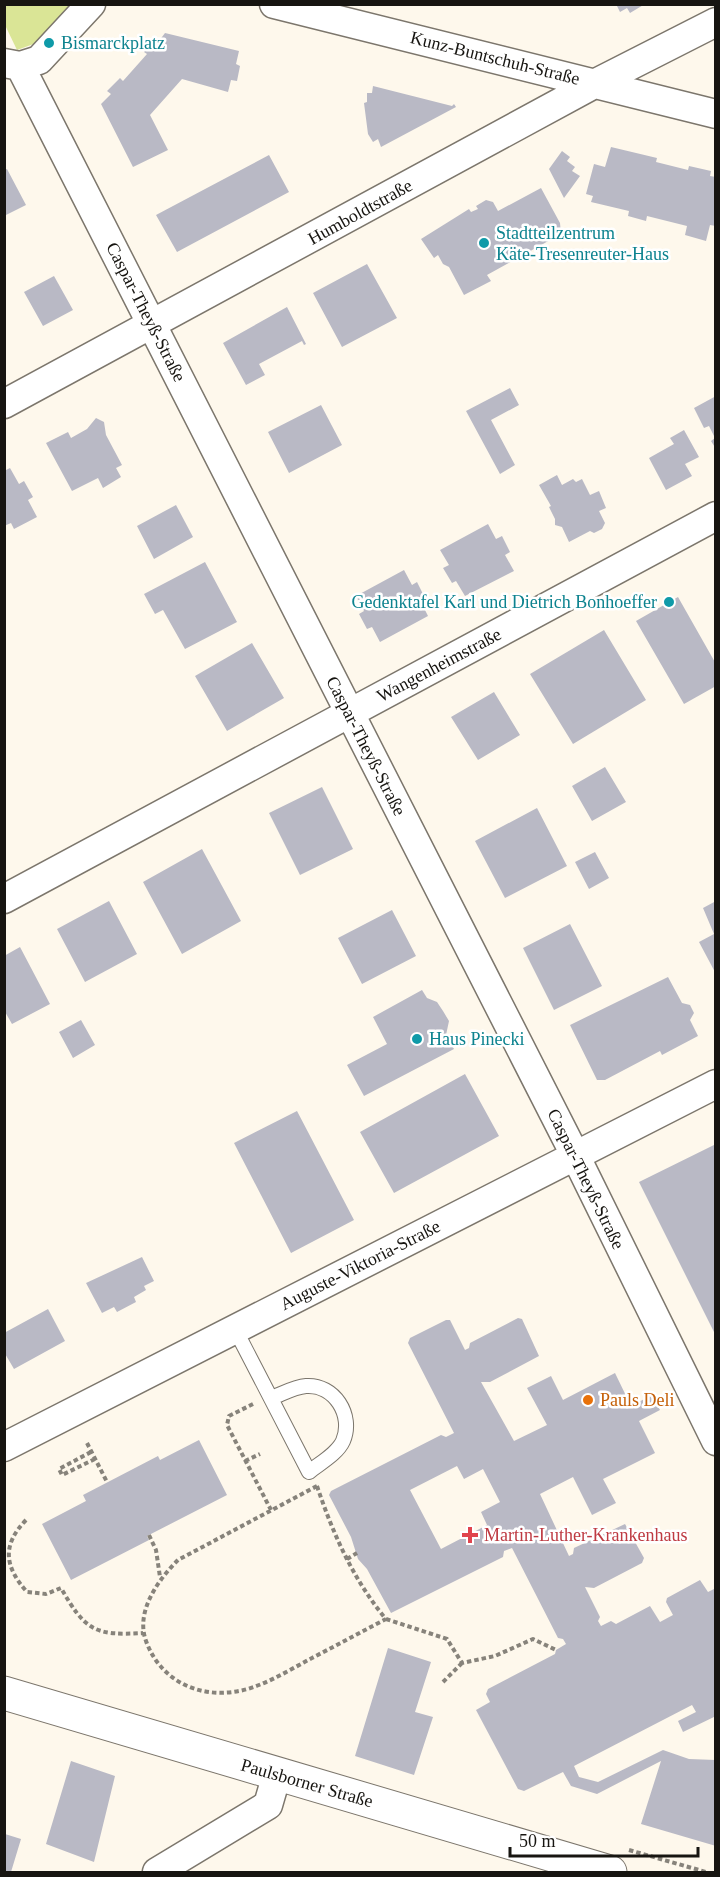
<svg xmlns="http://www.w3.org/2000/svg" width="720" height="1877" viewBox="0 0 720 1877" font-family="Georgia,serif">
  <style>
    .green { fill: #dae596 }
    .building { fill: #b9b9c5; fill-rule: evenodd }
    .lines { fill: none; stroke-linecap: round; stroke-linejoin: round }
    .lane-casing { stroke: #7c766c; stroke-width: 16 }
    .street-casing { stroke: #7c766c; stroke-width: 31 }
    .secondary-casing { stroke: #7c766c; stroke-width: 35 }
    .path { stroke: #87837b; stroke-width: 4; stroke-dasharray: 4.5 3; stroke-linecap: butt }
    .lane { stroke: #fff; stroke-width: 14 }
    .street { stroke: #fff; stroke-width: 28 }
    .secondary { stroke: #fff; stroke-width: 33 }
    .culture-dot { fill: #0f9aa8; stroke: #fff; stroke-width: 2 }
    .food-dot { fill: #e8710a; stroke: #fff; stroke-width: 2 }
    .health-dot { fill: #e0444e; stroke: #fff; stroke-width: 2 }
    .labels { text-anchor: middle; stroke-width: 5; stroke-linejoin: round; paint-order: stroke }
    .culture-label { font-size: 18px; fill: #0d838f; stroke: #fff; text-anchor: start }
    .street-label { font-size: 18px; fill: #171511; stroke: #fff }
    .food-label { font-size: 18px; fill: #c56008; stroke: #fff; text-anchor: start }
    .health-label { font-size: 18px; fill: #be3a42; stroke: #fff; text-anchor: start }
  </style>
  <rect width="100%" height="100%" fill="#fef8ec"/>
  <path class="green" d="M5,5h67l-33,37 -22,8 -12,-25z"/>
  <path class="building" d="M616,4h29l-15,9 -3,-5 -7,4z
    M165,33l74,18 -3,13 4,2 -3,15 -6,-1 -3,12 -46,-13 -32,36 18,35 -35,17 -32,-63 10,-10 -4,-3 13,-13 3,3 24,-27 -3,-2 12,-14 3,3z
    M373,86l79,20 2,-2 2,3 -75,40 -3,-8 -5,3 -5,-8 -4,-31 3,-1v-9h5z
    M611,147l46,11 -1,4 32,8 1,-4 22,5 -1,5 6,1v49l-6,-1 -4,16 -21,-6 2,-9 -40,-10 -1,5 -18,-5 1,-5 -38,-9 2,-6 -7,-2 8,-30 11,3z
    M562,151l8,6 -3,4 8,6 -3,4 8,5 -16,22 -15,-29z
    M269,155l20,37 -112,60 -21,-37z
    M7,169l19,36 -22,11v-46z
    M541,188l19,35 1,11 -74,41 4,6 -27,14 -15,-28 -6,-3 -5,-9 -4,3 -13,-19 48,-30 2,3 7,-3 -2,-3 10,-6 7,2 5,9z
    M367,264l30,54 -55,29 -29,-54z
    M54,276l19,34 -30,16 -19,-34z
    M287,307l19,37 -2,1 -2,-4 -43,23 6,11 -19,10 -23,-42z
    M510,388l9,17 -28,15 24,45 -15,9 -34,-63z
    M716,396v53l-5,-8 4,-3 -6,-12 -5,2 -10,-20z
    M321,405l21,40 -53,28 -21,-41z
    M96,418l8,4 2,13 16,30 -6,3 5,9 -18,11 -5,-10 -26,13 -26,-48 22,-11 3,6 16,-9z
    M684,430l15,27 -14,7 7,12 -26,14 -17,-32 25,-14 -4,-6z
    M10,468l9,16 5,-3 9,16 -5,3 9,17 -23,12 -3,-6 -7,3v-55z
    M557,475l5,10 11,-6 3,3 6,-3 8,16 9,-4 7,17 -7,3 6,12 -3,6 -8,4 -4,-2 -21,11 -7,-15 -7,-2v-6l-6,-12 2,-1 -12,-21z
    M176,505l17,32 -39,22 -17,-33z
    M488,524l8,15 6,-3 8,16 -5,3 9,16 -49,25 -9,-15 -4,2 -9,-15 6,-3 -9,-15z
    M205,562l32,60 -52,27 -22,-39 -8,4 -11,-20z
    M404,570l8,15 5,-3 8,16 -5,2 8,16 -48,26 -8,-15 -5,2 -8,-15 5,-3 -8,-15z
    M678,597l38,67v22l-32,18 -48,-83z
    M604,630l42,70 -73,44 -43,-70z
    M252,643l32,55 -57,33 -32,-55z
    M494,692l26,43 -42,25 -27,-43z
    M605,767l21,35 -34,19 -20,-35z
    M322,787l31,62 -53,26 -31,-62z
    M537,808l30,58 -62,32 -30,-57z
    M202,849l39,72 -59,33 -39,-72z
    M595,852l14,26 -20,11 -14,-27z
    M109,901l28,53 -52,28 -28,-53z
    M716,901v73l-17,-32 15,-8 -11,-26z
    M392,910l24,46 -54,28 -24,-46z
    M570,924l32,62 -48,24 -31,-62z
    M20,947l30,57 -38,20 -8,-14v-54z
    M668,977l14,26 8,2 4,8 -4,7 8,16 -36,19 -2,-4 -55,29h-8l-27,-55z
    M422,990l5,8 10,4 6,9 6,10 -3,14 8,14 -90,47 -17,-31 40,-21 -14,-27z
    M81,1020l14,25 -22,13 -14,-26z
    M465,1074l34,62 -105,57 -34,-61z
    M297,1111l57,109 -63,33 -57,-110z
    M716,1144l-2,59 2,133 -77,-154z
    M142,1257l12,24 -10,5 2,4 -12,7 2,5 -19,10 -3,-5 -12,6 -16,-30z
    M48,1309l17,32 -51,28 -10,-17v-19z
    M518,1318l4,1 17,37 -49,26h-9l33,59 33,-16 -20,-37 24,-12 12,24 52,-27 16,33 21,-11 8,15 -21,11 16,32 -52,26 13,24 -24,12 -19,-38 -33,17 29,62 4,-2 1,-6 51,-24 19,34 -2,5 -48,25 -9,-1 15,30 -2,4 3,5 10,-5 5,3 34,-18 10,16 13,-7 -7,-13 1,-4 33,-18 8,12 8,-4v128l-33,16 -5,-11 18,-9 -4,-7 -118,61 5,11 19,5 65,-32 26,9 27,1v86l-75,-22 20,-63 -64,33 -26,-8 -8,-14 -39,19 -6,-2 -42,-79 14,-8 -4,-8 2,-5 67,-35 1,-4 10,-6 -3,-5 -5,-1 -46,-90 -8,3 -1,6 -112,56 -24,-44 -9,-10 -7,-22 -22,-42 2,-4 110,-56 5,2 8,-4 -46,-90 2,-5 36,-18h4l15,30 4,-2 1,-5zM457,1466l7,13 19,-10 17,33 -19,10 6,13 -46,24 -31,-59z
    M199,1440l28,55 -80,41 2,4 -78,40 -29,-56 44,-23 -3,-6 75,-39 2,4z
    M388,1648l43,14 -16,50 18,5 -19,58 -59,-19z
    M71,1761l44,15 -21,86 -48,-18z
    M5,1834l16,5 -10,33h-6z"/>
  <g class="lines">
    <g class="lane-casing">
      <path id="lane" d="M235,1329l74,143c11,-9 28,-18 34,-31 11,-26 -9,-57 -37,-55 -12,1 -24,8 -35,12"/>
    </g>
    <g class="street-casing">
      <path id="street" d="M274,4l442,110
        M4,63l16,3 19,-6 52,-56
        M20,66l555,1089 141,286
        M4,404l592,-321 120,-61
        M4,899l712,-383
        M4,1447l712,-363
        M157,1872l111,-67 9,-31"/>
    </g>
    <g class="secondary-casing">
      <path id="secondary" d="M4,1693l606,179"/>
    </g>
    <path class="path" d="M655,1401l11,-5
      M253,1404l-24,12 -2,9 44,85
      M87,1443l20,39
      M91,1452l-32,17 3,6 33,-16
      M245,1461l15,-7
      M317,1486c16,48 37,95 69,133 -25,13 -49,26 -74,39 -17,9 -35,20 -53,27 -46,19 -96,3 -113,-44 -11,-30 13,-62 32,-81z
      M26,1520c-24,25 -22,46 1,72l19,2 15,-6c24,42 33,48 82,45
      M149,1535l7,15 4,27
      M347,1559l10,-6
      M386,1619l61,20 15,24 33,-7 38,-17 23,11
      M443,1682l19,-19
      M629,1850l77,22"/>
    <use href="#lane" class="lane"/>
    <use href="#street" class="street"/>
    <use href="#secondary" class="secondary"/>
  </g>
  <g class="culture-dot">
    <circle cx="49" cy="43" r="6"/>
    <circle cx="484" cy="243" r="6"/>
    <circle cx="669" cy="602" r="6"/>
    <circle cx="417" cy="1039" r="6"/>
  </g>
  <circle class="food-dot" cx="588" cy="1400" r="6"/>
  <path class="health-dot" d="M467 1526h6v6h6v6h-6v6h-6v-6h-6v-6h6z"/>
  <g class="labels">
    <g class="culture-label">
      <text x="61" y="49">Bismarckplatz</text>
      <text x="496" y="239">Stadtteilzentrum<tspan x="496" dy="21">Käte-Tresenreuter-Haus</tspan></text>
      <text x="657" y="608" text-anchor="end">Gedenktafel Karl und Dietrich Bonhoeffer</text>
      <text x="429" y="1045">Haus Pinecki</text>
    </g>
    <g class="street-label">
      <text transform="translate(495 58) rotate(14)" y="6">Kunz-Buntschuh-Straße</text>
      <text transform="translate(360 212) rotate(-29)" y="6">Humboldtstraße</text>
      <text transform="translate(146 312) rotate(63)" y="6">Caspar-Theyß-Straße</text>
      <text transform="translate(439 665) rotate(-28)" y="6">Wangenheimstraße</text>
      <text transform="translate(366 746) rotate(63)" y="6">Caspar-Theyß-Straße</text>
      <text transform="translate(586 1179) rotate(64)" y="6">Caspar-Theyß-Straße</text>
      <text transform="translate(360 1265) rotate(-27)" y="6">Auguste-Viktoria-Straße</text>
      <text transform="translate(307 1783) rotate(16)" y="6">Paulsborner Straße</text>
    </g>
    <g class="food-label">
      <text x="600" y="1406">Pauls Deli</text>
    </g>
    <g class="health-label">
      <text x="484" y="1541">Martin-Luther-Krankenhaus</text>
    </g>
  </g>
  <rect width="720" height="1877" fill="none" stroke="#171511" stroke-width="12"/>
  <path d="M510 1847v9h188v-9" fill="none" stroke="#171511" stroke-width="3"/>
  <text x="519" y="1847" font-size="18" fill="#171511" stroke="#ffffff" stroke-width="4.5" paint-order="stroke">50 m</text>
</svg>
